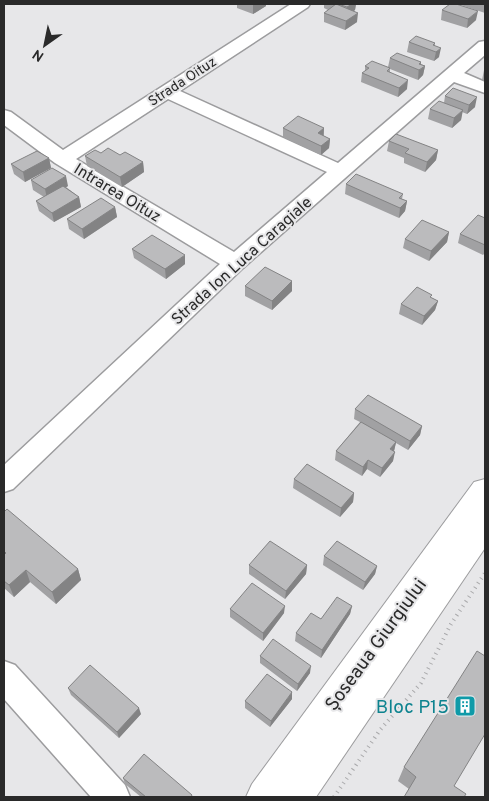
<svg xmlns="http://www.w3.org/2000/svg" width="489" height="801" viewBox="0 0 489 801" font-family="Overpass,sans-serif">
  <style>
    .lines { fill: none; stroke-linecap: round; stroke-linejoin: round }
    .minor-casing { stroke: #9c9c9e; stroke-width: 3 }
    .highway-casing { stroke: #9c9c9e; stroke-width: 2 }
    .path { stroke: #aaaaac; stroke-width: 4; stroke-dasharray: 1 4.5; stroke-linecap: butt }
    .minor { fill: #fff; fill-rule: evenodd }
    .highway { fill: #fff; fill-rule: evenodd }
    .wall { fill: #a1a1a3 }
    .shaded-wall { fill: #838384 }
    .building { fill: #bbbbbd; stroke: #838384 }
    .labels { text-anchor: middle; stroke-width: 4; stroke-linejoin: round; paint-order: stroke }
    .far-street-label { font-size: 14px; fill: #2a2a2a; stroke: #e7e7e9 }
    .street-label { font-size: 16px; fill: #2a2a2a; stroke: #e7e7e9 }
    .near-street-label { font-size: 19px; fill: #2a2a2a; stroke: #e7e7e9 }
    .near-culture-label { font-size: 19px; fill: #0d838f; stroke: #e7e7e9; text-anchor: end }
  </style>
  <rect width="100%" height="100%" fill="#e7e7e9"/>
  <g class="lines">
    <g class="minor-casing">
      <path id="minor" d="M291,4h19l-2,3 -128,84 158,72 141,-121 6,-1v14l-21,18 21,9v11l-31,-11 -211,186 -230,221 -9,3v-27l216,-201 -165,-101 -51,-38v-15l7,2 52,38zM168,99l159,73 -93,80 -158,-93z
        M4,661l11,4 110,120 5,12h-39l-87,-98z"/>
    </g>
    <g class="highway-casing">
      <path id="highway" d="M485,479v69l-169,249h-70l6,-13 222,-302z"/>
    </g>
    <path class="path" d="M334,797l46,-67 41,-47 30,-59 34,-51"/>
    <use href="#minor" class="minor"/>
    <use href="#highway" class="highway"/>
  </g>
  <path class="wall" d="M237,4h29v2l-13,8 -16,-6z
    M324,4h32l-1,6 -1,1 3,11 -12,8 -21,-8v-9l4,-3 -4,-2z
    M458,4h27v9z
    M442,10l34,10 -9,8 -26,-8z
    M409,42l26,1v3l4,11 -5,4 -27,-9z
    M390,58l31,4v2l4,2 -2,9 -5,5 -28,-11v3l17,17 -9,8 -37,-15 1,-9 3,-2v-5l23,1z
    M485,69v12l-3,-1 2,-10z
    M445,96l30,11 -8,7 -5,-2 -1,8 -9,8 -24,-9 2,-10 14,-6z
    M283,128h41v8l6,3 -1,9 -8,7 -38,-18z
    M389,141l49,9 -2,10 -11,12 -21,-9v-5l-17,-7z
    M101,153l19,2 23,7 1,10 -22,15 -35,-21 -2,-10z
    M49,158l2,10 -26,14 -11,-8 -3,-10z
    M31,180l37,6 -2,1 13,10 2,10 -27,15 -15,-11 -3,-10 8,-4 -11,-7z
    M346,184l57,10 -1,5 5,2 -2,10 -6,7 -54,-24z
    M115,207l2,10 -33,22 -15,-10 -2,-10z
    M485,218v35l-2,2 -25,-12 2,-9z
    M449,232l-2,10 -18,19 -26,-13 2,-9z
    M132,249l53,15 -19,15 -32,-21z
    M292,281v10l-20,19 -27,-14v-10z
    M432,298l6,3 -3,9 -13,15 -23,-11 2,-10z
    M355,409l67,17 -2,9 -12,15 -12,-7 -2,8 -1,10 -13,16 -13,-8 -5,7 -27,-16 1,-9 24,-29 -6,-3z
    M294,479l60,14 -1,9 -13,15 -47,-29z
    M4,512l74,57 3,11 -25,24 -26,-22 -16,15 -10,-9z
    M324,556l53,10 -2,8 -12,16 -40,-25z
    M249,565h58l-1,9 -21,25 -36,-25z
    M352,606l-2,8 -29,44 -26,-17 1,-8 25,-14z
    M230,609l54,4 -21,28 -33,-24z
    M260,656l50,17 -13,18 -37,-28z
    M68,688l73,26 -22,24 -48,-43z
    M292,699l-22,28 -25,-19v-7z
    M485,734l-76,55 -11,-8 6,-14z
    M123,778l69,17v2h-51l-16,-13z"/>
  <path class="shaded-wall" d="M255,4h11v2l-13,8v-9z
    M352,4h4l-1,6 -9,6 1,-9z
    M478,11l-2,9 -9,8 1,-9z
    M358,13l-1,9 -12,8 1,-9z
    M441,48l-2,9 -5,4 2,-9z
    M421,62l-1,8 5,-4 -2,9 -5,5 1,-16z
    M408,80l-1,9 -9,8 1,-9z
    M477,97l-2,10 -8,7 2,-9z
    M463,110l-2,10 -9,8 2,-10z
    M324,128l-1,10 -5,-5z
    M330,139l-1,9 -8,7v-9z
    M438,150l-2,10 -11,12 2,-10z
    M49,158l2,10 -26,14 -2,-10z
    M143,162l1,10 -22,15 -2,-10z
    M66,176l2,10 -21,13 -2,-10z
    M79,197l2,10 -27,15 -2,-9z
    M407,201l-2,10 -6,7 1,-10z
    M115,207l2,10 -33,22 -2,-10z
    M449,232l-2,10 -18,19 2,-10z
    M185,255v9l-19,15 -1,-10z
    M292,281v10l-20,19v-9z
    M438,301l-3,9 -13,15 2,-9z
    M422,426l-2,9 -12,15 2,-9z
    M396,442l-2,9 -4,-2z
    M395,452l-2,9 -13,16 2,-9z
    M368,460l-1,9 -5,7 1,-9z
    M354,493l-1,9 -13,15 1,-9z
    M307,565l-1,9 -21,25 1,-8z
    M377,566l-2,8 -12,16 2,-8z
    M78,569l3,11 -25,24 -4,-12z
    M26,570l4,12 -16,15 -5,-12z
    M285,606l-1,7 -21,28v-8z
    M352,606l-2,8 -29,44 1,-8z
    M311,666l-1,7 -13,18 1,-7z
    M292,692v7l-22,28 1,-6z
    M139,708l2,6 -22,24 -2,-6z"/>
  <path class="building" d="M336,4l22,9 -12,8 -22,-8z
    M338,4h14l-5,3z
    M450,4h6l22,7 -10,8 -26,-9z
    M416,36l19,7 -2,2 8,3 -5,4 -27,-10z
    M397,53l24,9 -2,2 6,2 -6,4 -29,-12z
    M372,61l18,7 -3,3 21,9 -9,8 -37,-15 7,-5 -4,-2z
    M453,88l24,9 -8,8 -24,-9z
    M439,101l24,9 -9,8 -24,-9z
    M298,116l26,12 -6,5 12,6 -9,7 -38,-18z
    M396,134l42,16 -11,12 -22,-9 4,-4 -20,-8z
    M108,148l12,7 5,-3 18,10 -23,15 -35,-21 10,-6 6,3z
    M37,151l12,7 -26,14 -12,-8z
    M52,168l14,8 -21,13 -14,-9z
    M356,174l47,20 -4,4 8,3 -7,7 -54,-24z
    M63,186l16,11 -27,16 -16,-12z
    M101,198l14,9 -33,22 -15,-10z
    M478,215l7,3v27l-25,-11z
    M422,220l27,12 -18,19 -26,-12z
    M152,235l33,20 -20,14 -33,-20z
    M265,267l27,14 -20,20 -27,-15z
    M417,287l15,8 -2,2 8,4 -14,15 -23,-12z
    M368,395l54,31 -12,15 -55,-32z
    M361,422l35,20 -6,7 5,3 -13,16 -14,-8 -5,7 -27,-16z
    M307,464l47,29 -13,15 -47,-29z
    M7,509l71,60 -26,23 -26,-22 -17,15 -5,-4v-26l2,-2 -2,-2v-39z
    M270,541l37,24 -21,26 -37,-26z
    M337,541l40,25 -12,16 -41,-26z
    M252,583l33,23 -22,27 -33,-24z
    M337,597l15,9 -30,44 -26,-17 15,-20 10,6z
    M273,639l38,27 -13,18 -38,-28z
    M477,651l8,5v78l-31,52 12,8 -2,3h-60l12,-20 -12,-10z
    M90,665l49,43 -22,24 -49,-44z
    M267,674l25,18 -21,29 -26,-20z
    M144,754l48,41 -1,2h-45l-23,-19z"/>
  <defs>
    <g id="building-square" transform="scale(1.125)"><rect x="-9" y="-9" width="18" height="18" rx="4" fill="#0f9aa8" stroke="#e7e7e9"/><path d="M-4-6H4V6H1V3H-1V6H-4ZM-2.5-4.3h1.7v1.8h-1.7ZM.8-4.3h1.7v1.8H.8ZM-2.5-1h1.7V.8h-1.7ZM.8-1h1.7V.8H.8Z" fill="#fff"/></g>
  </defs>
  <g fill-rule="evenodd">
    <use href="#building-square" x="465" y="706"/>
  </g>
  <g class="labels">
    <g class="far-street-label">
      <text transform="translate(182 81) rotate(-33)" y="5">Strada Oituz</text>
    </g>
    <g class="street-label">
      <text transform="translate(118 192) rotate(31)" y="6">Intrarea Oituz</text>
      <text transform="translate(241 260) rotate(-42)" y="6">Strada Ion Luca Caragiale</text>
    </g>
    <g class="near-street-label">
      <text transform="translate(375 644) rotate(-54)" y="7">Șoseaua Giurgiului</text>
    </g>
    <g class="near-culture-label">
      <text x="449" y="713">Bloc P15</text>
    </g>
  </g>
  <rect width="489" height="801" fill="none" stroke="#2a2a2a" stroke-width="10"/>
  <g transform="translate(45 45) rotate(213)" stroke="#e7e7e9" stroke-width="4" paint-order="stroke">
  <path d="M0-4L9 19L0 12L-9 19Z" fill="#2a2a2a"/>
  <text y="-8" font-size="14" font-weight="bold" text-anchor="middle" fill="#2a2a2a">N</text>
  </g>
</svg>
